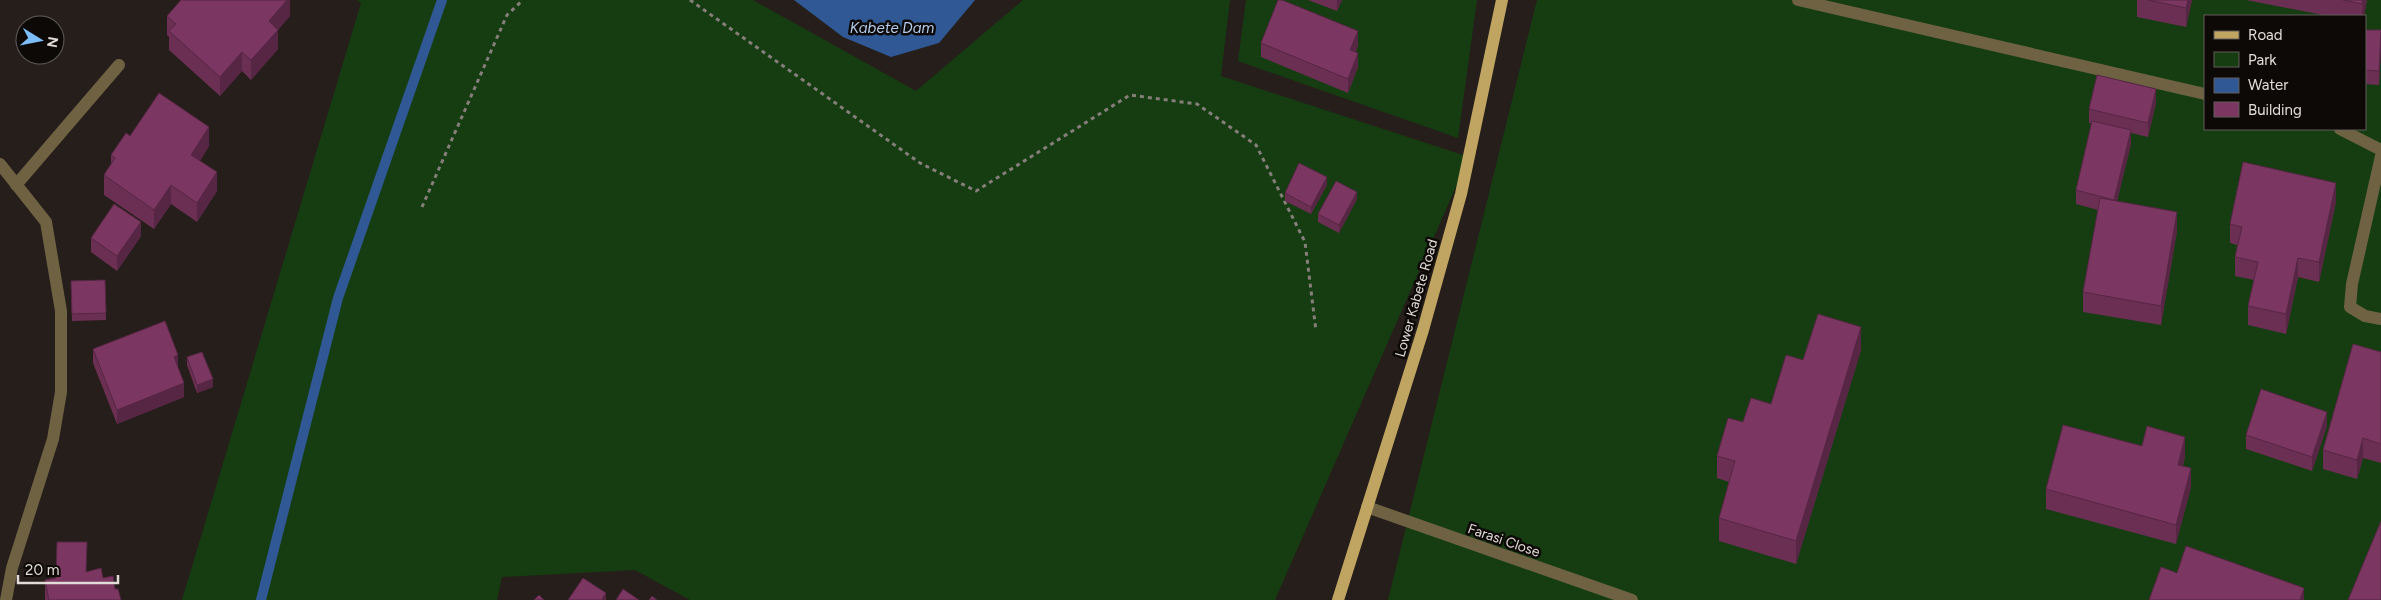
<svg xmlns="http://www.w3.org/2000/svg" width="2381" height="600" viewBox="0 0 2381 600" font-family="Figtree,sans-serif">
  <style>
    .green { fill: #163d11; fill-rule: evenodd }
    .water { fill: #2f5894 }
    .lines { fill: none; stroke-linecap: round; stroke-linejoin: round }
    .stream { stroke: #2f5894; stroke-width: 10 }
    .path { stroke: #857e7b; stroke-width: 3; stroke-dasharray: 4 4; stroke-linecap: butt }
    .minor { stroke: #6e6243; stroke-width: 12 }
    .major { stroke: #bfa561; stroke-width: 12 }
    .wall { fill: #6a2f53 }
    .shaded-wall { fill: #562644 }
    .building { fill: #7b3761; stroke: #562644 }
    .labels { text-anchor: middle; stroke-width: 5; stroke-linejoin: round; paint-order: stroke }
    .street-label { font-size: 14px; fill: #e2dcd9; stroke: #0c0907 }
    .water-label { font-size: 15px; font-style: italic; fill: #b5cdf0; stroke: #0c0907 }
  </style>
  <rect width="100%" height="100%" fill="#261e1a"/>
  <path class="green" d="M357,0h396l163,91 107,-91h207l-9,76 248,81 -194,443h-585l-55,-30 -133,7 -5,23h-315l179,-597z
    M1246,0h231l-19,138 -220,-77z
    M1537,0h844v600h-993zM2205,16h160v113h-160z"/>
  <path class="water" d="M794,0h181l-36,43 -48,14 -48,-20z"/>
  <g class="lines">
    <path class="stream" d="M261,600l77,-302 104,-298"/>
    <path class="path" d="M690,0l230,163 56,28 154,-96 67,9 59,41 49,97 11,89
      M422,207l85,-192 16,-15"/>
    <path class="minor" d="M1798,0l407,94
      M2340,129l41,21
      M2381,156l-29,128 -2,23 15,9 16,3
      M0,164l46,58 15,89v81l-8,47 -41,129 -6,32
      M16,185l103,-120
      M1367,507l265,93"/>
    <path class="major" d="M1338,600l85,-270 38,-136 41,-194"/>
  </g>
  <path class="wall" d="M290,0v16l-12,14v19l-27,31 -9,-9 -22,25 -51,-46v-13l-2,-2v-19z
    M1308,0h34l-5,11z
    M2137,0h55l-6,27 -49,-10z
    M2246,0h121l-3,16h-36z
    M2365,30h16v18l-2,37 -14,-1z
    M1261,43l97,2 -2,7 2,15 -10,26 -87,-36z
    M2156,103l-8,34 -17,-4v11l-14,57 60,30 -16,94 -78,-13v-20l15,-82 -22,-6v-14l16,-66 -3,-1v-14z
    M130,136l79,10 -9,15 17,30 -20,31 -26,-18 -17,25 -50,-34v-20l7,-11v-9z
    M1327,185l-16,29 -26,-13v-8z
    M1357,199l-18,34 -21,-11v-8z
    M2336,202l-17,80 -21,-5 -12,57 -38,-9v-19l6,-26 -19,-4v-19l2,-12 -7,-2v-19z
    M141,236l-24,35 -26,-19v-14z
    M105,280l1,40 -34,1 -1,-40z
    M93,349l85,19 6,29 -67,27 -24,-61z
    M1861,350l-65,214 -77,-23v-23l10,-36 -12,-4v-22l26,-34 28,-18 32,-44z
    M2381,352v111l-18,-5 -6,21 -34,-10v-19z
    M187,357l26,30 -16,6 -10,-28z
    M2327,426l-15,45 -66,-22v-14z
    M2142,446l43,10 -2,10 8,21 -15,57 -130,-35v-20z
    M86,571l17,7 12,11 6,11h-76v-20z"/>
  <path class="shaded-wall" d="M287,0h3v16l-12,14v19l-27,31v-20l18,-39z
    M1337,0h5l-5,11z
    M2188,0h4l-6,27v-19z
    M2363,0h4l-3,16h-2z
    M1358,31v14l-8,19v-14z
    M2381,33v15l-2,37v-14z
    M242,52v19l-22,25v-19z
    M1358,53v14l-10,26v-14z
    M2156,89v14l-8,34v-14z
    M209,127v19l-18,28v-19z
    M2131,130v14l-17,70v-14z
    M217,172v19l-20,31v-19z
    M1327,177v8l-16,29v-7z
    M2336,183v19l-17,80v-20z
    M171,185v19l-17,25v-19z
    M1357,192v7l-18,34v-8z
    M2177,212v19l-16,94v-19z
    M141,222v14l-24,35v-15z
    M2298,258v19l-12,57v-20z
    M1861,327v23l-65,214v-23z
    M178,355v14l-4,-12z
    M213,379v8l-16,6v-8z
    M184,383v14l-67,27v-14z
    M2327,412v14l-15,45v-14z
    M2185,437v19l-7,28v-19z
    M2363,438v20l-6,21v-19z
    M2191,468v19l-15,57v-19z
    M2304,588v12h-4z
    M606,593v7h-4v-1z"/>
  <path class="building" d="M181,0h106l-18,21 9,9 -27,30 -9,-8 -22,25 -51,-46 7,-7 -9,-8z
    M1278,0h4l76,31 -8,19 8,3 -10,26 -87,-36z
    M2148,0h40l-2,8z
    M2343,0h20l-1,4z
    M2365,30h16l-2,41 -14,-1z
    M2097,75l59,14 -8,34 -59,-14z
    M159,93l50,34 -18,28 26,17 -20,31 -26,-18 -17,25 -50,-35 11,-17 -4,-3 15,-22 4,3z
    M2092,121l39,9 -17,70 -38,-10z
    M2243,162l93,21 -17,79 -21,-4 -12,56 -38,-8 10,-44 -23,-5 7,-30 -12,-3z
    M1299,163l28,14 -16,30 -26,-14z
    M1336,181l21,11 -18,33 -21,-11z
    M2100,198l77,14 -16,94 -78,-14z
    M114,204l27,18 -24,34 -26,-18z
    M105,280l1,33 -34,1 -1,-33z
    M1818,314l43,13 -65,214 -77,-23 16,-57 -18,-5 11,-38 15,4 8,-24 20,6 15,-49 17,5z
    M165,321l13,34 -4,2 10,26 -67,27 -24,-61z
    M2353,344l28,8v92l-18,-6 -6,22 -34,-10z
    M202,352l11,27 -16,6 -10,-28z
    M2261,389l66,23 -15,45 -66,-22z
    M2063,425l79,21 5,-20 38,11 -7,28 13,3 -15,57 -130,-36z
    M2381,521v79h-33z
    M57,542h30l-1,30 15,-4 2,10 10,-2 2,13h3l3,11h-72l-4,-20 11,-2z
    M2186,546l118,42 -4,12h-151l12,-33 16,6z
    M583,578l23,15 -4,6 1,1h-35z
    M623,589l16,11h-23z
    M539,595l5,5h-10z
    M652,596l5,4h-8z"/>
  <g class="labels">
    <g class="street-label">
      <text transform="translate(1416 298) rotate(-74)" y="5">Lower Kabete Road</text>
      <text transform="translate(1504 540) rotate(19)" y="5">Farasi Close</text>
    </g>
    <g class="water-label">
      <text x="892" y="33">Kabete Dam</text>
    </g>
  </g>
  <rect x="2204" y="15" width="162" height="115" fill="#0c0907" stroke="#625d5b"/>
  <rect x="2214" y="31" width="25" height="8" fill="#bfa561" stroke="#625d5b"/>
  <text x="2248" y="40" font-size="15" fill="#e2dcd9">Road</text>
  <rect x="2214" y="52" width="25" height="15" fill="#163d11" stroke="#625d5b"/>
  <text x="2248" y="65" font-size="15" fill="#e2dcd9">Park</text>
  <rect x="2214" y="78" width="25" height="15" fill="#2f5894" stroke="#625d5b"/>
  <text x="2248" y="90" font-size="15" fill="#e2dcd9">Water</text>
  <rect x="2214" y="102" width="25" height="15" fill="#7b3761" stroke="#625d5b"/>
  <text x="2248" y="115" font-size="15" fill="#e2dcd9">Building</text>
  <g transform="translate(40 40) rotate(100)"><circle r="24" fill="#0c0907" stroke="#625d5b"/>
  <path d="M0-4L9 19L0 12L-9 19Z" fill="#7bbef9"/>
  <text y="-8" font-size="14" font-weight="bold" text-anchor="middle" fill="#e2dcd9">N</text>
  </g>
  <path d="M18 575v8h100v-8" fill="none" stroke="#e2dcd9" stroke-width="2.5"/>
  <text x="25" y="575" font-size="15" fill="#e2dcd9" stroke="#0c0907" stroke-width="4" paint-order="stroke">20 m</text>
</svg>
